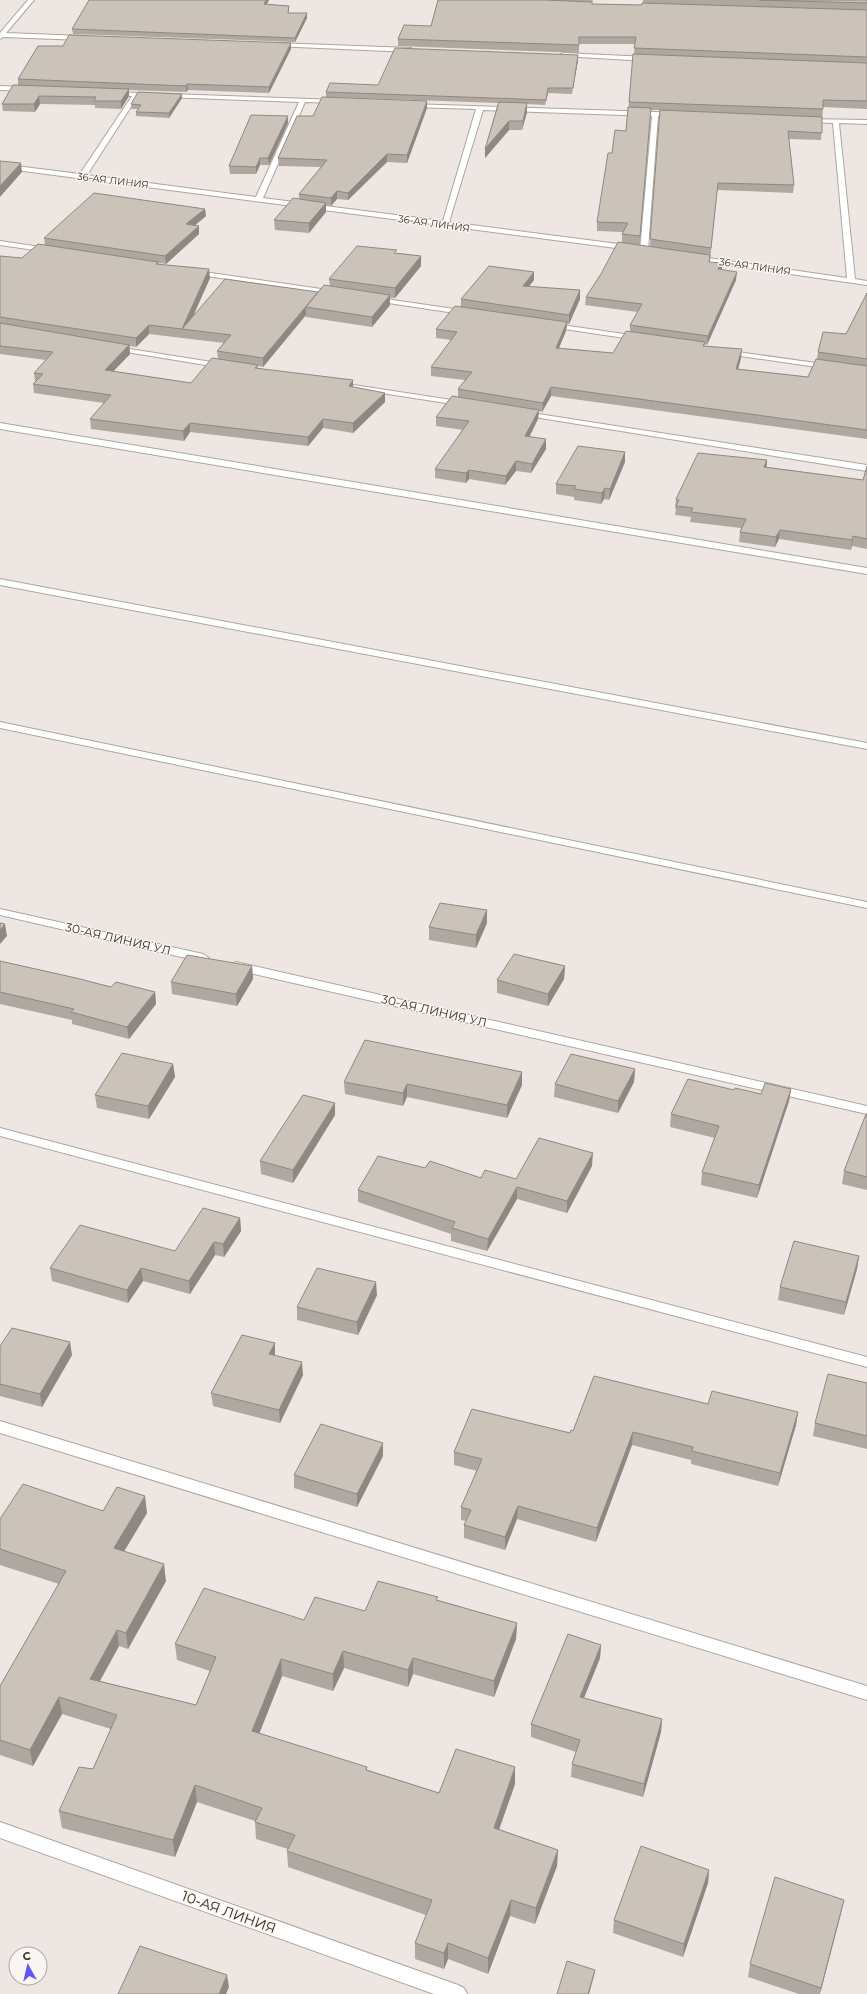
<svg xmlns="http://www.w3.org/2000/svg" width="867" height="1994" viewBox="0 0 867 1994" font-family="Montserrat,sans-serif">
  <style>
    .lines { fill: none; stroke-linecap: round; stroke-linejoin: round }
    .minor-casing { stroke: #aea59d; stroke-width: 2 }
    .minor { fill: #fff; fill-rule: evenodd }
    .wall { fill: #afa7a0; fill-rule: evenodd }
    .shaded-wall { fill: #8e8882 }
    .building { fill: #cbc2ba; stroke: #8e8882 }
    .labels { text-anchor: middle; stroke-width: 3; stroke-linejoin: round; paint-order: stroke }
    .far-street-label { font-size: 10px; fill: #3f3222; stroke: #f9f5f3 }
    .street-label { font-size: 12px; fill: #3f3222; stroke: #f9f5f3 }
    .near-street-label { font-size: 14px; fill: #3f3222; stroke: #f9f5f3 }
  </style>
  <rect width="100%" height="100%" fill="#ede6e2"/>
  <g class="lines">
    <g class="minor-casing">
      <path id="minor" d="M28,0h6l-28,33 77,3 3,2 -3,2 -80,-3 -3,2v-6z
        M275,43l136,5 3,2 -3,2 -138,-6 -1,-1z
        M563,53l85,4 3,2 -3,2 -87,-5 -1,-1z
        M0,86l27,1 3,2 -3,2 -27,-1z
        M111,92l228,8 1,1 -3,2 -32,-1 -42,96 180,23 33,-112 -65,-2 -2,-1v-2l246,8 21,1 3,2 -3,2 -18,-1 -10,134 -4,2 -4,-2 12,-134 -169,-6 -34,112 185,24v4h-3l-631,-82v-4l80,10 52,-78 -19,-1 -3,-2zM138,96l161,6 -43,95 -169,-22z
        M805,119l62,1v4l-28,-1 16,156 12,2v4l-175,-25v-4h3l152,22 -14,-155 -26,-1 -2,-1z
        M0,241l48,7 4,2 -4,2 -48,-7z
        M190,270l145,21 4,2 -4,2 -142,-21 -4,-2z
        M372,297l96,14 4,2 -4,2 -93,-14h-3z
        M548,323l90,13 4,2 -4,2 -87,-13h-3z
        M111,346l113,18 4,2 -4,2 -110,-18 -4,-2z
        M724,350l106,15 4,2 -4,2 -103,-15h-3z
        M334,382l131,20 4,2 -4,2 -128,-20 -4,-2z
        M519,411l348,54v6l-345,-56h-3z
        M0,423l867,145v6l-867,-145z
        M0,579l867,164v6l-867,-164z
        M0,722l867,180v6l-867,-180z
        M0,909l203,45 6,4 -6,4 -203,-47z
        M236,962l631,144v8l-635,-145 -2,-3z
        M0,1128l867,229v10l-867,-231z
        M0,1421l867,265v14l-867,-267z
        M0,1822l458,163 6,3 3,6h-33l-434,-156z"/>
    </g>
    <use href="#minor" class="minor"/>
  </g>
  <path class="wall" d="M89,0h180l-3,4 23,2v7l18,5 -12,24 -222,-8 -1,-5z
    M438,0h155l-1,4 50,1 1,-2v-3h224v109l-44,-2 -2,33 -32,-1 5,46 -1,8 -76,-3 -7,72 26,18 -29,65 -2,-1v2l36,12 -3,11 70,8 9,-18 1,-7 28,-18 21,-41v146l-316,-43 -9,16 -3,-1 -1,8 -9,18 17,12 -15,24 -15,-2 -11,14 -36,-6 -3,4 -31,-5v-9l28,-39 -27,-4v-9l22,-20v-8l7,-9 -34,-4v-9l20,-27 -15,-2v-9l25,-23v-7l73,-19 -5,6 51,13 -11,25h-2l-1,7 -7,17 54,5 17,-22v-6l8,-13 -53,-7 1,-8 15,-23 21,-31v-9l1,-2 -26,-1v-9l15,-69 14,-22 9,-87h-56v9l-181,-7v-7l33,-13zM651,110h9l-10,137 -10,-2z
    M291,49l-22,44 -81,-3 -2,2 -57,-2v6l-8,13 -26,-1v-3l-55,-1 -5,8 -32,-1 -1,-7 16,-19v-6z
    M578,55v5l-6,34 -24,-1 -3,12 -18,-1v8l-5,18h-13l-24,28v-9l13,-46 -168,-6 97,11 -20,55 -20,-1 -39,38 -11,-1 -6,7 -5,-1v7l-17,21 -34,-3 -1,-10 25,-21v-5l22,-27 -42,-1 -1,-8 35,-42 13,-19v-5l52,-7z
    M182,98l-13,20 -33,-2v-4l2,-3h-7v-5z
    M288,123l-19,42h-9l-4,9h-26l-1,-8z
    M205,209l1,7 -11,9 4,9 -33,30 -7,-1v1l51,14 -18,40 126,-26 12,-6 -1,-7 68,-26 24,3v10l-26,32h-5v7l-18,22 -66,-10v-2l-43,52 -5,-1v2l95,19 32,15 -32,31 -30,-5 -15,18 -118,-14 -6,9 -93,-12 -1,-10 14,-16 -70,-10 -1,-9 2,-2 -1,-9 12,-13 -46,-6v-98l22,2 23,-13 -1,-7zM149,334l75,9 -7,8 1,8 -27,24 -78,-12 17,-17v-8l6,1z
    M625,452v10l-16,38 -5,-1 -3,5 -27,-4v-3l-18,-3v-10z
    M767,460v7l96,13 4,-14v83l-15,-3 -1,4 -72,-11 -4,8 -36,-5 1,-10 1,-4 -51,-6 1,-5 -16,-2 1,-6h-1l1,-10z
    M487,910v13l-11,25 -47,-8v-13z
    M0,961l111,26 44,5 1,12 -27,35 -57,-15v-4l-72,-16z
    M252,966l1,13 -16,27 -65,-12 -1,-12z
    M565,966l-1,13 -16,27 -51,-13v-13z
    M173,1064l2,13 -26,42 -52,-11 -2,-13z
    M635,1069l-1,13 -16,31 -64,-16 1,-13z
    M344,1082l178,3 -15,33 -100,-21 -4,9 -58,-12z
    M791,1089l-2,12 -32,97 -56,-13 1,-13 13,-34 -45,-11 1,-13 63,-24 27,4z
    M335,1103v12l-42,68 -32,-9 -1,-13z
    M867,1114v76l-25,-6 2,-13z
    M592,1166l-25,47 -50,-14 -30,52 -36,-10v-7l-93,-32v-12l67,-22 56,10 35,1z
    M240,1218l1,13 -17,26 -9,-2 -25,39 -47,-13 -15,22 -76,-22 -2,-13 125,-17z
    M859,1256l-2,13 -13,46 -66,-15 2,-13z
    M377,1295l-19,40 -61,-15v-13z
    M0,1346l72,9 -30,52 -42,-11z
    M275,1356l28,19 -23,48 -67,-17 -2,-13z
    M867,1383v66l-54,-13 2,-13z
    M708,1404l90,8 -2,13 -18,61 -87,-22v-4l-59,-15 -36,97 -79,-23 -12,31 -41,-12v-13l2,-4 -5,-1v-13l16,-36 -23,-6v-13l116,-19 3,-2z
    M383,1443v13l-26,51 -63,-19v-13z
    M103,1511l44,2 -23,38 42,30 -38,68 -9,-3 -19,35 96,24 14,-34 -33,-11 -2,-16 129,-24 61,-9 73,-11 79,23 -1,16 -22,58 -81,-23 -5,13 -64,-19 -11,23 -51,-15 -23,57 109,37 71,23 76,-9 -16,45 59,21 -1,16 -22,58 -25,-8 -22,58 -40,-15 -4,10 -29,-10v-16l11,-28 -138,-48 -1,-16 1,-2 -32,-10 -1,-18 -58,-19 -22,55 -113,-29 -3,-17 34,-42 18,-40 -49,-15 -29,52 -33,-11v-69l59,-102 -59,-19v-46z
    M601,1645l-1,13 -16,40 78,21 -1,13 -18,65 -72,-20 1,-13 4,-12 -45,-15v-13z
    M709,1870l-1,13 -25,74 -70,-24 1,-13z
    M841,1913l-21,81h-21l-51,-17 2,-13z"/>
  <path class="shaded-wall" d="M266,0h3l-5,9v-5z
    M307,13v5l-12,24v-4z
    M291,43v6l-22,44v-6z
    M578,55v5l-6,34 1,-6z
    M187,84l1,6 -2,2v-6z
    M548,88v5l-3,12 1,-5z
    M129,89v7l-8,13v-8z
    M182,94v4l-13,20v-5z
    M39,96l1,8 -5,8 -1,-8z
    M427,101v7l-20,55v-8z
    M527,103v9l-5,18 1,-9z
    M288,116v7l-19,42 -1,-7z
    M509,121v9l-24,28v-9z
    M387,154v8l-39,38v-7z
    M260,158v7l-4,9v-7z
    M21,163l1,9 -22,25v-11z
    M337,191v8l-6,7v-8z
    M326,203v9l-17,21v-10z
    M205,209l1,7 -19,16 -1,-8z
    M199,226v8l-33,30 -1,-8z
    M421,256v10l-26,32v-10z
    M722,263v9l-4,-3z
    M209,269l1,9 -23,52 -5,-1z
    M534,272v8l-12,15 1,-9z
    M737,272l-1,8 -29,65 1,-9z
    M580,290v9l-11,25v-9z
    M318,292l-12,15v8l-43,52v-9z
    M390,295v10l-18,22v-10z
    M567,322l-1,9 -11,26 1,-9z
    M149,325v9l-13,13v-9z
    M129,345l1,9 -24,25 -1,-9z
    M742,349l-1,9 -5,19v-8z
    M353,380v10l-4,-4z
    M551,387v9l-9,16 1,-9z
    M385,393v9l-32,31v-10z
    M539,410l-1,9 -13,27v-10z
    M323,419v9l-15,18v-9z
    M190,423v9l-6,9 -1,-10z
    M546,439v10l-15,24 1,-9z
    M625,452v10l-16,38 1,-11z
    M767,460l-1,10 -2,-3z
    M516,461v10l-11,14 1,-9z
    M469,470v9l-3,4v-10z
    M605,488l-1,11 -3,5 1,-11z
    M780,530l-1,9 -4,8 1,-10z
    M853,536l-1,10 -1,4 1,-10z
    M487,910v13l-11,25v-13z
    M5,924l2,12 -7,8v-14z
    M252,966l1,13 -16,27 -1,-12z
    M565,966l-1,13 -16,27v-12z
    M155,992l1,12 -27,35 -2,-12z
    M173,1064l2,13 -26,42 -1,-13z
    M635,1069l-1,13 -16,31v-12z
    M522,1072v13l-15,33v-13z
    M407,1084v13l-4,9v-13z
    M791,1089l-2,12 -32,97 2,-13z
    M335,1103v12l-42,68v-13z
    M593,1153l-1,13 -25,47v-12z
    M517,1187v12l-30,52 1,-12z
    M240,1218l1,13 -17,26 -1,-13z
    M214,1242l1,13 -25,39 -1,-13z
    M859,1256l-2,13 -13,46 2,-13z
    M141,1268l2,13 -15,22 -1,-13z
    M376,1282l1,13 -19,40 -1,-13z
    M70,1342l2,13 -30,52 -2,-13z
    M275,1343v13l-6,-2z
    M302,1362l1,13 -23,48 -1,-13z
    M798,1412l-2,13 -18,61 2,-13z
    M633,1432l-1,13 -36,97 1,-14z
    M383,1443v13l-26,51v-13z
    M145,1496l2,17 -31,52 -2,-17z
    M518,1506l-1,13 -12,31v-13z
    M164,1564l2,17 -38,68 -2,-16z
    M517,1623l-1,16 -22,58v-16z
    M117,1630l2,16 -27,49 -2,-16z
    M601,1645l-1,13 -21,52 1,-13z
    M343,1651l1,17 -11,23v-17z
    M413,1658v16l-5,13v-17z
    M281,1659l1,17 -28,71 -2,-16z
    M59,1697l3,17 -29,52 -3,-16z
    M662,1719l-1,13 -18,65 1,-13z
    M515,1767v17l-21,60v-16z
    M195,1785l2,17 -22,55 -2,-17z
    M558,1850l-1,16 -22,58 1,-16z
    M709,1870l-1,13 -25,74 1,-13z
    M511,1900l-1,16 -22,58v-16z
    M844,1900l-3,13 -21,81 1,-6z
    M448,1943v16l-4,10v-16z
    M595,1970l-1,6 -5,18h-1z
    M227,1975l2,12 -3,7h-7z"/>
  <path class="building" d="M89,0h177l-2,4 25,2 -1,7h19l-12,25 -223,-9z
    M438,0h107l47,2v2l50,1v-2l225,7v47l-233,-9 2,-11h-57v8l-181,-6 6,-14 27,1z
    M759,0h108v3z
    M69,35l222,8 -22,44 -82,-3 -1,2 -168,-7 20,-33h25z
    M395,48l183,7 -5,33h-25l-2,12 -220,-8 4,-9 48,2z
    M633,54l234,9v38l-44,-1v9l-194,-7z
    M13,85l116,4 -8,12h-27l2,-4 -57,-1 -5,8h-32z
    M138,92l44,2 -13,19 -33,-1 5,-7 -10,-1z
    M322,97l105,4 -20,54 -20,-1 -39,39 -11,-2 -6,7 -32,-4 28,-34 -49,-2 19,-42h16z
    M499,102l28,1 -4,18h-14l-24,28z
    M628,107l23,1 -11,128 -18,-2 6,-11 -31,-1 11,-69h4l3,-23 11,1z
    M660,110l162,7v16l-34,-2 6,54 -76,-2 -7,65 -61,-9z
    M251,115l37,1 -20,42h-8l-4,9 -27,-1z
    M0,161l21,2 -21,23z
    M94,193l111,16 -19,15 13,2 -34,30 -121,-18z
    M293,198l33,5 -17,20 -35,-3z
    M618,242l92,13 -1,7 13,1 -4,6 19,3 -29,64 -78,-11 12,-21 -56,-7 15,-23z
    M38,244l120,18 -2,2 53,5 -27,60 43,-50 93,13 -55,66 -46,-7 14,-16 -82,-10 -13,13 -136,-21v-61l22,2z
    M357,246l40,4 -3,3 27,3 -26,32 -66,-9z
    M489,266l45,6 -11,14 57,4 -11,25 -108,-16z
    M324,285l66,10 -18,22 -66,-10z
    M867,293v66l-49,-7 5,-20 23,2z
    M455,306l112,16 -11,26 57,5 13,-22 79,11 -2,4 39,3 -6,20 72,8 8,-18 51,7v64l-316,-43 -8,16 -85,-14 14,-17 -41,-5 26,-35 -21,-3z
    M0,323l129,22 -24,25 86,13 21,-25 46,7 -3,3 98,12 -4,6 36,7 -32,30 -30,-4 -15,18 -118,-14 -7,8 -93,-12 21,-24 -78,-11 10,-10 -9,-1 19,-21 -53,-6z
    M452,396l87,14 -14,26 21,3 -14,25 -16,-3 -10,15 -37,-6 -3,3 -31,-4 34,-48 -33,-4z
    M578,446l47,6 -15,37 -5,-1 -3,5 -28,-4 2,-3 -20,-2z
    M698,453l69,7 -3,7 99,13 4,-14v73l-14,-3 -1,4 -72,-10 -4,7 -36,-5 6,-13 -55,-7 2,-4 -17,-2 3,-6 -3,-1z
    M440,903l47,7 -11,25 -47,-8z
    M0,923l5,1 -5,6z
    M514,954l51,12 -17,28 -51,-14z
    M187,955l65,11 -16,28 -65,-12z
    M0,961l76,17 35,9 5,-5 39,10 -28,35 -56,-15 3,-3 -74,-17z
    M365,1040l157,32 -15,33 -100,-21 -4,9 -59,-11z
    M122,1053l51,11 -25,42 -53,-11z
    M571,1054l64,15 -17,32 -63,-17z
    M688,1079l46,11 1,-2 26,6 4,-11 26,6 -32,96 -57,-13 17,-46 -48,-12z
    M303,1095l32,8 -42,67 -33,-9z
    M866,1114h1v63l-23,-6z
    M539,1138l54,15 -26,48 -50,-14 -29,52 -36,-11 3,-6 -97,-32 20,-34 47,12 5,-7 51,17 4,-8 31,9z
    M203,1208l37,10 -17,26 -9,-2 -25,39 -48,-13 -14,22 -77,-22 30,-43 95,26z
    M794,1241l65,15 -13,46 -66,-15z
    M317,1268l59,14 -19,40 -60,-15z
    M12,1328l58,14 -30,52 -40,-10v-38z
    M242,1335l33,8 -6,11 33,8 -23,48 -68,-17z
    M828,1374l39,9v53l-52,-13z
    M594,1376l114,28 4,-13 86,21 -18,61 -88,-22 1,-4 -60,-15 -36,96 -79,-22 -13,31 -41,-12 7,-15 -10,-3 21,-48 -28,-7 18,-43 98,24 1,-3 2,1z
    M321,1424l62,19 -26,51 -63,-19z
    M23,1484l80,27 14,-24 28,9 -31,52 50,16 -38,69 -9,-3 -27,49 106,26 20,-48 -41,-13 29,-56 100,32 11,-23 50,14 13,-30 60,16 -2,3 81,23 -23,58 -81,-23 -5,12 -65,-19 -10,23 -52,-15 -29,72 115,36 -1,3 73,23 17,-44 59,18 -21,61 64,22 -22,58 -25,-8 -23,58 -40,-15 -4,10 -29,-10 17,-43 -145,-49 8,-16 -40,-13 7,-14 -67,-23 -22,55 -114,-29 20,-44 14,2 24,-54 -58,-18 -29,53 -30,-10v-54l66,-115 -66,-22v-30z
    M568,1634l33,11 -21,52 82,22 -18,65 -72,-20 8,-24 -49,-16z
    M641,1846l68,24 -25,74 -70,-24z
    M775,1877l69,23 -23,88 -71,-24z
    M140,1946l87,29 -8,19h-101z
    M567,1961l28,9 -7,24h-31z"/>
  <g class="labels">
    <g class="far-street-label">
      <text transform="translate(113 180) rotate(7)" y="4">36-АЯ ЛИНИЯ</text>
      <text transform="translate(434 223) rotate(8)" y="4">36-АЯ ЛИНИЯ</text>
      <text transform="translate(755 266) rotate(8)" y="4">36-АЯ ЛИНИЯ</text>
    </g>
    <g class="street-label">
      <text transform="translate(118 939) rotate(13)" y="4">30-АЯ ЛИНИЯ УЛ</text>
      <text transform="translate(434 1011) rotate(13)" y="4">30-АЯ ЛИНИЯ УЛ</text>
    </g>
    <g class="near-street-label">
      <text transform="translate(229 1912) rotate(20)" y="5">10-АЯ ЛИНИЯ</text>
    </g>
  </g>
  <g transform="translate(28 1966) rotate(352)"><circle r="19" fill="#f9f5f3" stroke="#afa79f"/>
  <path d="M0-3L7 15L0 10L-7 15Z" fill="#6257f6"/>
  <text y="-6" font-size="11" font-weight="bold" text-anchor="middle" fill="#3f3222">С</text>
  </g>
</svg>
